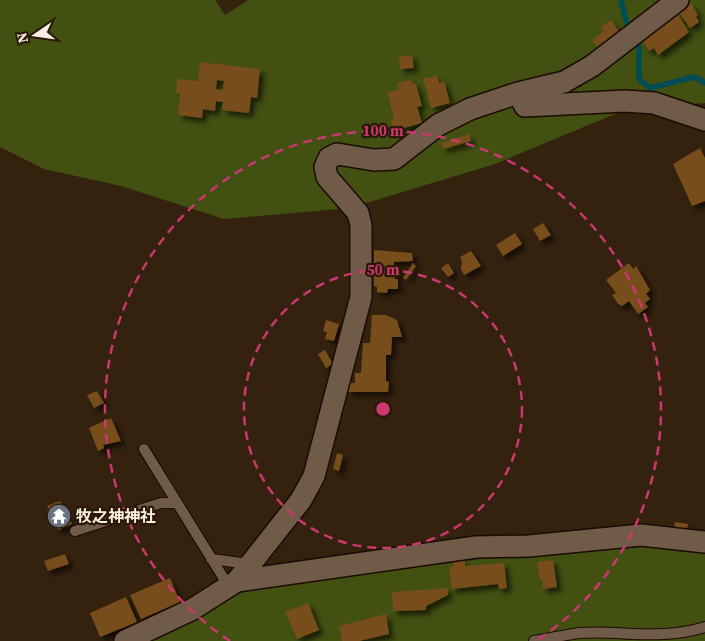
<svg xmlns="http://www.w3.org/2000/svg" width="705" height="641" viewBox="0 0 705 641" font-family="'Source Serif 4','Noto Sans JP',serif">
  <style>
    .green { fill: #425011 }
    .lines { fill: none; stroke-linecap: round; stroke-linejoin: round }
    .stream { stroke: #024c54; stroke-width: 5.5 }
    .building { fill: #774d1b; fill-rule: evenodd; filter: url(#shadow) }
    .lane-casing { stroke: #1b0b00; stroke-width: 12 }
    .street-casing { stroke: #1b0b00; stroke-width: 24 }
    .lane { stroke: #6f5b47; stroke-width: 10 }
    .street { stroke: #6f5b47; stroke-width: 21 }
    .ring { fill: none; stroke: #ca386f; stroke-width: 2.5; stroke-dasharray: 9 6 }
    .labels { text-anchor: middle; stroke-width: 4.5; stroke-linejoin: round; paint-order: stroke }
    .poi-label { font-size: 16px; font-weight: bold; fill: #faeee2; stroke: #291906; text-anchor: start }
    .centre { fill: #ca386f; stroke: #291906; stroke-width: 2.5 }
    .ring-label { font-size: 15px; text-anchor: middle; font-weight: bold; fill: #ca386f; stroke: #291906; stroke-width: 4.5; stroke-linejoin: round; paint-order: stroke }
  </style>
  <defs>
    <filter id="shadow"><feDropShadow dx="4.5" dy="4.5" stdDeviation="2.5" flood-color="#0009"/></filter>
  </defs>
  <rect width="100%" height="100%" fill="#34220f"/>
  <path class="green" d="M0,0h215l10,15 23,-15h457v103l-78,6 -132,55 -145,44 -126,11 -103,-33 -77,-17 -44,-22z
    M628,540l77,7v94h-567l111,-52z"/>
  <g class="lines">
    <path class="stream" d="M621,0l7,28
      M637,41l2,8v30l11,9 44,-11 11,6"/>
  </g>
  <path class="building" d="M691,3l7,12 -2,1 3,6 -9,6 -12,-17z
    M677,13l12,19 -31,23 -4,-7 -5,3 -7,-11 16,-10 -2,-3z
    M611,20l9,13 -22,16 -6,-9 12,-9 -3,-4z
    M412,55l2,13 -14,1 -1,-12z
    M200,62l60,7 -3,29 -6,-1 -2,16 -27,-3 1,-8 -7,-1 -1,10 -12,-2 -1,9 -24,-3 2,-22h-4l1,-14 21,2zM217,80l7,1 -1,9 -7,-1z
    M437,76l2,7 5,-2 6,22 -19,5 -8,-29z
    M411,80l2,4h3l6,22 -5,1 5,16 -29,8 -2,-11 3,-1 -7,-27 12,-2 -2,-7z
    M469,134l2,7 -28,8 -2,-6z
    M700,148l5,10v43l-13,5 -19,-42z
    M543,223l8,12 -11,6 -7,-12z
    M515,233l7,11 -19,12 -7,-11z
    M374,250l38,3 1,8 -19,1v6h4v8h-3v3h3v10h-10l-1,4 -10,-1v-5l-3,-1z
    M471,251l10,15 -17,9 -3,-6 1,-7 -2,-5z
    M413,263l3,3 -10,14 -3,-2z
    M448,263l6,10 -6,4 -7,-9z
    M629,263l4,6 3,-3 14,24 -4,4 4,5 -5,4 3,4 -10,7 -9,-13 -7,5 -4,-2 -6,-9 4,-2 -10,-13z
    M372,315h14l11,5 5,17h-10l-1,18h-5v26l3,1 -1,10h-40v-9h7v-10h6l2,-30h7z
    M326,320l13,4 -5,17 -9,-2 2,-7 -4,-1z
    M325,350l8,14 -7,4 -8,-14z
    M97,391l7,12 -10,5 -7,-13z
    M111,418l10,23 -18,4 1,3 -6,3 -9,-23z
    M337,453l6,2 -4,16 -6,-2z
    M60,501l12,23 -14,6 -11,-24z
    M675,522l13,2 -2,11 -13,-1z
    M65,554l4,10 -21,7 -4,-10z
    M465,560v6l39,-3 3,25 -8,1 -1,-5 -46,5 -3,-22h4v-6z
    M553,560l4,27 -14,2 -1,-9h-2l-3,-18z
    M170,578l10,24 -39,17 -11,-24z
    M448,588v7l-22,11v4l-33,1 -1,-19z
    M126,597l11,25 -37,15 -10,-24z
    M308,603l11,27 -22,9 -12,-27z
    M386,614l3,20 -30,7h-17l-3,-15z"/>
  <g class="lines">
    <g class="lane-casing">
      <path id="lane" d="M144,449l85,138
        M75,531l86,-28h16
        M211,559l38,5
        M534,641c15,-2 30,-6 45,-8 43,-3 81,8 126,-6"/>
    </g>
    <g class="street-casing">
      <path id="street" d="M518,93l7,13 100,-5 29,2 51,17
        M237,581l239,-34 53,-1 112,-11 64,7
        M125,641l68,-32 44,-28 64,-81 13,-24 47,-179v-72l-3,-12 -31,-36 -2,-10 4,-9 8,-4 37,6 20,-1 44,-34 32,-16 48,-16 46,-11 28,-16 86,-66"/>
    </g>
    <use href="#lane" class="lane"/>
    <use href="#street" class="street"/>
  </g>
  <g class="ring">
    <circle cx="383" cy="409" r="139"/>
    <path d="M230 641A278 278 0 1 1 536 641"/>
  </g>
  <defs>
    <g id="temple-disc" transform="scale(1.25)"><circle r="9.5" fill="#6b7280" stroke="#291906"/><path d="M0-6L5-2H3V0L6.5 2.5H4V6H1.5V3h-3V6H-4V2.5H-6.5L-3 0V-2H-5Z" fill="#fff"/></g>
  </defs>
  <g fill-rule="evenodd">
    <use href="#temple-disc" x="59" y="516"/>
  </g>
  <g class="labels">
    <g class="poi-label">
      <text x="76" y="522">牧之神神社</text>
    </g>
  </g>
  <circle cx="383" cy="409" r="8" class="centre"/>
  <g class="ring-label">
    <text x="383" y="136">100 m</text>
    <text x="383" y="275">50 m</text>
  </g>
  <g transform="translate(35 35) rotate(257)" stroke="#291906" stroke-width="4" paint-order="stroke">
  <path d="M0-4L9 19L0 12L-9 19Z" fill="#faeee2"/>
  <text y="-8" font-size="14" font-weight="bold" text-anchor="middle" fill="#faeee2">N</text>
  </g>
</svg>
